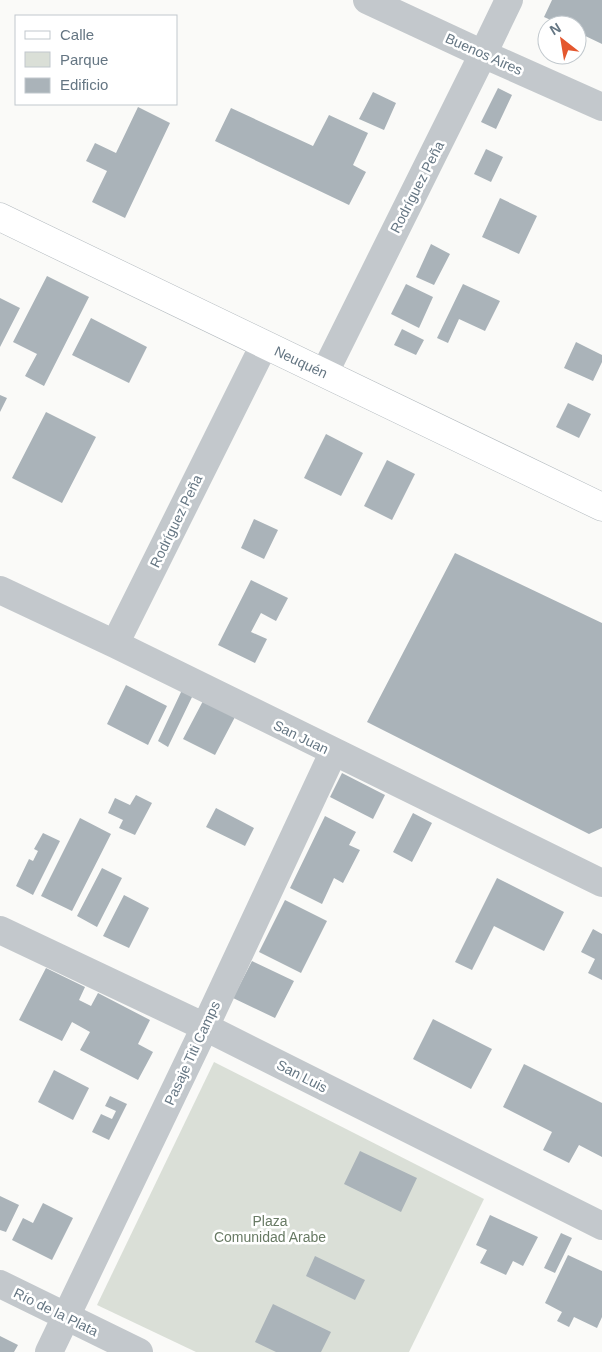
<svg xmlns="http://www.w3.org/2000/svg" width="602" height="1352" viewBox="0 0 602 1352" font-family="Arial,sans-serif">
  <style>
    .green { fill: #dadfd7 }
    .building { fill: #aab3b9 }
    .lines { fill: none; stroke-linecap: round; stroke-linejoin: round }
    .secondary-casing { stroke: #b3babf; stroke-width: 29 }
    .street { stroke: #c3c8cc; stroke-width: 28 }
    .secondary { stroke: #fff; stroke-width: 28 }
    .labels { text-anchor: middle; stroke-width: 5; stroke-linejoin: round; paint-order: stroke }
    .street-label { font-size: 14px; fill: #657683; stroke: #fff }
    .park-label { font-size: 14px; fill: #687a64; stroke: #fff }
  </style>
  <rect width="100%" height="100%" fill="#fafaf8"/>
  <path class="green" d="M214,1062l270,137 -75,153h-213l-99,-47z"/>
  <path class="building" d="M552,0h50v44l-25,-12v-7h-15l-18,-8z
    M498,88l14,7 -16,34 -15,-7z
    M373,92l23,11 -12,27 -25,-11z
    M138,107l32,16 -45,95 -33,-16 15,-31 -21,-10 9,-18 21,10z
    M231,108l82,38 16,-31 39,18 -15,32 13,7 -17,33 -134,-64z
    M486,149l17,8 -12,25 -17,-8z
    M500,198l37,18 -18,38 -37,-17z
    M431,244l19,10 -16,31 -18,-8z
    M47,276l42,21 -45,89 -19,-10 12,-22 -24,-12z
    M406,284l27,13 -14,31 -28,-14z
    M463,284l37,17 -15,30 -26,-12 -11,24 -11,-5z
    M0,298l20,10 -20,39z
    M91,318l56,29 -18,36 -57,-28z
    M402,329l22,11 -8,15 -22,-10z
    M576,342l26,13v7l-9,19 -29,-13z
    M0,395l7,3 -7,14z
    M568,403l23,11 -12,24 -23,-11z
    M46,412l50,25 -34,66 -50,-25z
    M326,434l37,19 -22,43 -37,-18z
    M387,460l28,14 -23,46 -28,-14z
    M254,519l24,11 -14,29 -23,-11z
    M455,553l147,70v205l-13,6 -222,-112z
    M251,580l37,18 -12,23 -15,-8 -10,19 16,7 -12,24 -37,-18z
    M126,685l41,21 -19,39 -41,-21z
    M182,690l11,5 -25,52 -10,-6z
    M203,701l32,16 -20,38 -32,-16z
    M342,773l43,22 -12,24 -43,-22z
    M136,795l16,8 -17,32 -16,-7 4,-8 -15,-7 7,-15 15,7z
    M216,808l38,20 -9,18 -39,-19z
    M413,813l19,10 -20,39 -19,-10z
    M325,816l31,16 -7,13 11,5 -17,33 -9,-5 -12,26 -32,-16z
    M80,818l31,16 -39,77 -31,-15z
    M43,833l17,8 -27,54 -17,-9 13,-27 4,2 5,-10 -4,-2z
    M102,868l20,10 -25,49 -20,-11z
    M497,878l67,34 -20,39 -50,-25 -22,44 -17,-8z
    M124,895l25,13 -20,40 -26,-12z
    M285,900l42,21 -26,52 -42,-21z
    M593,929l9,5v46l-14,-7 7,-14 -14,-7z
    M252,961l42,20 -19,37 -42,-20z
    M46,968l39,19 -6,13 12,6 7,-13 52,27 -12,24 15,8 -15,28 -58,-30 10,-18 -18,-10 -10,19 -43,-21z
    M433,1019l59,30 -21,40 -58,-30z
    M524,1064l78,39v54l-23,-12 -10,18 -26,-13 9,-18 -49,-25z
    M54,1070l35,18 -16,32 -35,-18z
    M110,1096l17,8 -18,36 -17,-8 9,-18 11,5 4,-8 -11,-5z
    M360,1151l57,27 -16,34 -57,-28z
    M0,1196l19,9 -13,27 -6,-2z
    M43,1203l30,15 -21,42 -40,-20 11,-22 10,5z
    M490,1215l48,22 -15,29 -10,-5 -7,14 -26,-12 7,-13 -11,-5z
    M561,1233l11,5 -17,35 -11,-5z
    M568,1255l34,16v46l-5,11 -23,-11 -5,10 -12,-6 5,-9 -17,-9z
    M315,1256l50,24 -10,20 -49,-24z
    M273,1304l58,28 -10,20h-45l-21,-10z
    M0,1336l18,9 -4,7h-14z"/>
  <g class="lines">
    <g class="secondary-casing">
      <path id="secondary" d="M0,217l602,290"/>
    </g>
    <path class="street" d="M367,0l116,54 119,53
      M325,372l158,-318 26,-54
      M0,590l115,54 487,239
      M115,644l149,-299
      M0,930l205,97 397,199
      M0,1284l139,68
      M49,1352l156,-325 128,-274"/>
    <use href="#secondary" class="secondary"/>
  </g>
  <g class="labels">
    <g class="street-label">
      <text transform="translate(484 54) rotate(24)" y="5">Buenos Aires</text>
      <text transform="translate(417 187) rotate(-63)" y="5">Rodríguez Peña</text>
      <text transform="translate(301 362) rotate(25)" y="5">Neuquén</text>
      <text transform="translate(176 521) rotate(-64)" y="5">Rodríguez Peña</text>
      <text transform="translate(301 737) rotate(26)" y="5">San Juan</text>
      <text transform="translate(192 1053) rotate(-65)" y="5">Pasaje Titi Camps</text>
      <text transform="translate(302 1076) rotate(27)" y="5">San Luis</text>
      <text transform="translate(56 1312) rotate(26)" y="5">Río de la Plata</text>
    </g>
    <g class="park-label">
      <text x="270" y="1226">Plaza<tspan x="270" dy="16">Comunidad Arabe</tspan></text>
    </g>
  </g>
  <rect x="15" y="15" width="162" height="90" fill="#ffffff" stroke="#c1c8cd"/>
  <rect x="25" y="31" width="25" height="8" fill="#ffffff" stroke="#c1c8cd"/>
  <text x="60" y="40" font-size="15" fill="#657683">Calle</text>
  <rect x="25" y="52" width="25" height="15" fill="#dadfd7" stroke="#c1c8cd"/>
  <text x="60" y="65" font-size="15" fill="#657683">Parque</text>
  <rect x="25" y="78" width="25" height="15" fill="#aab3b9" stroke="#c1c8cd"/>
  <text x="60" y="90" font-size="15" fill="#657683">Edificio</text>
  <g transform="translate(562 40) rotate(329)"><circle r="24" fill="#ffffff" stroke="#c1c8cd"/>
  <path d="M0-4L9 19L0 12L-9 19Z" fill="#e4572e"/>
  <text y="-8" font-size="14" font-weight="bold" text-anchor="middle" fill="#657683">N</text>
  </g>
</svg>
